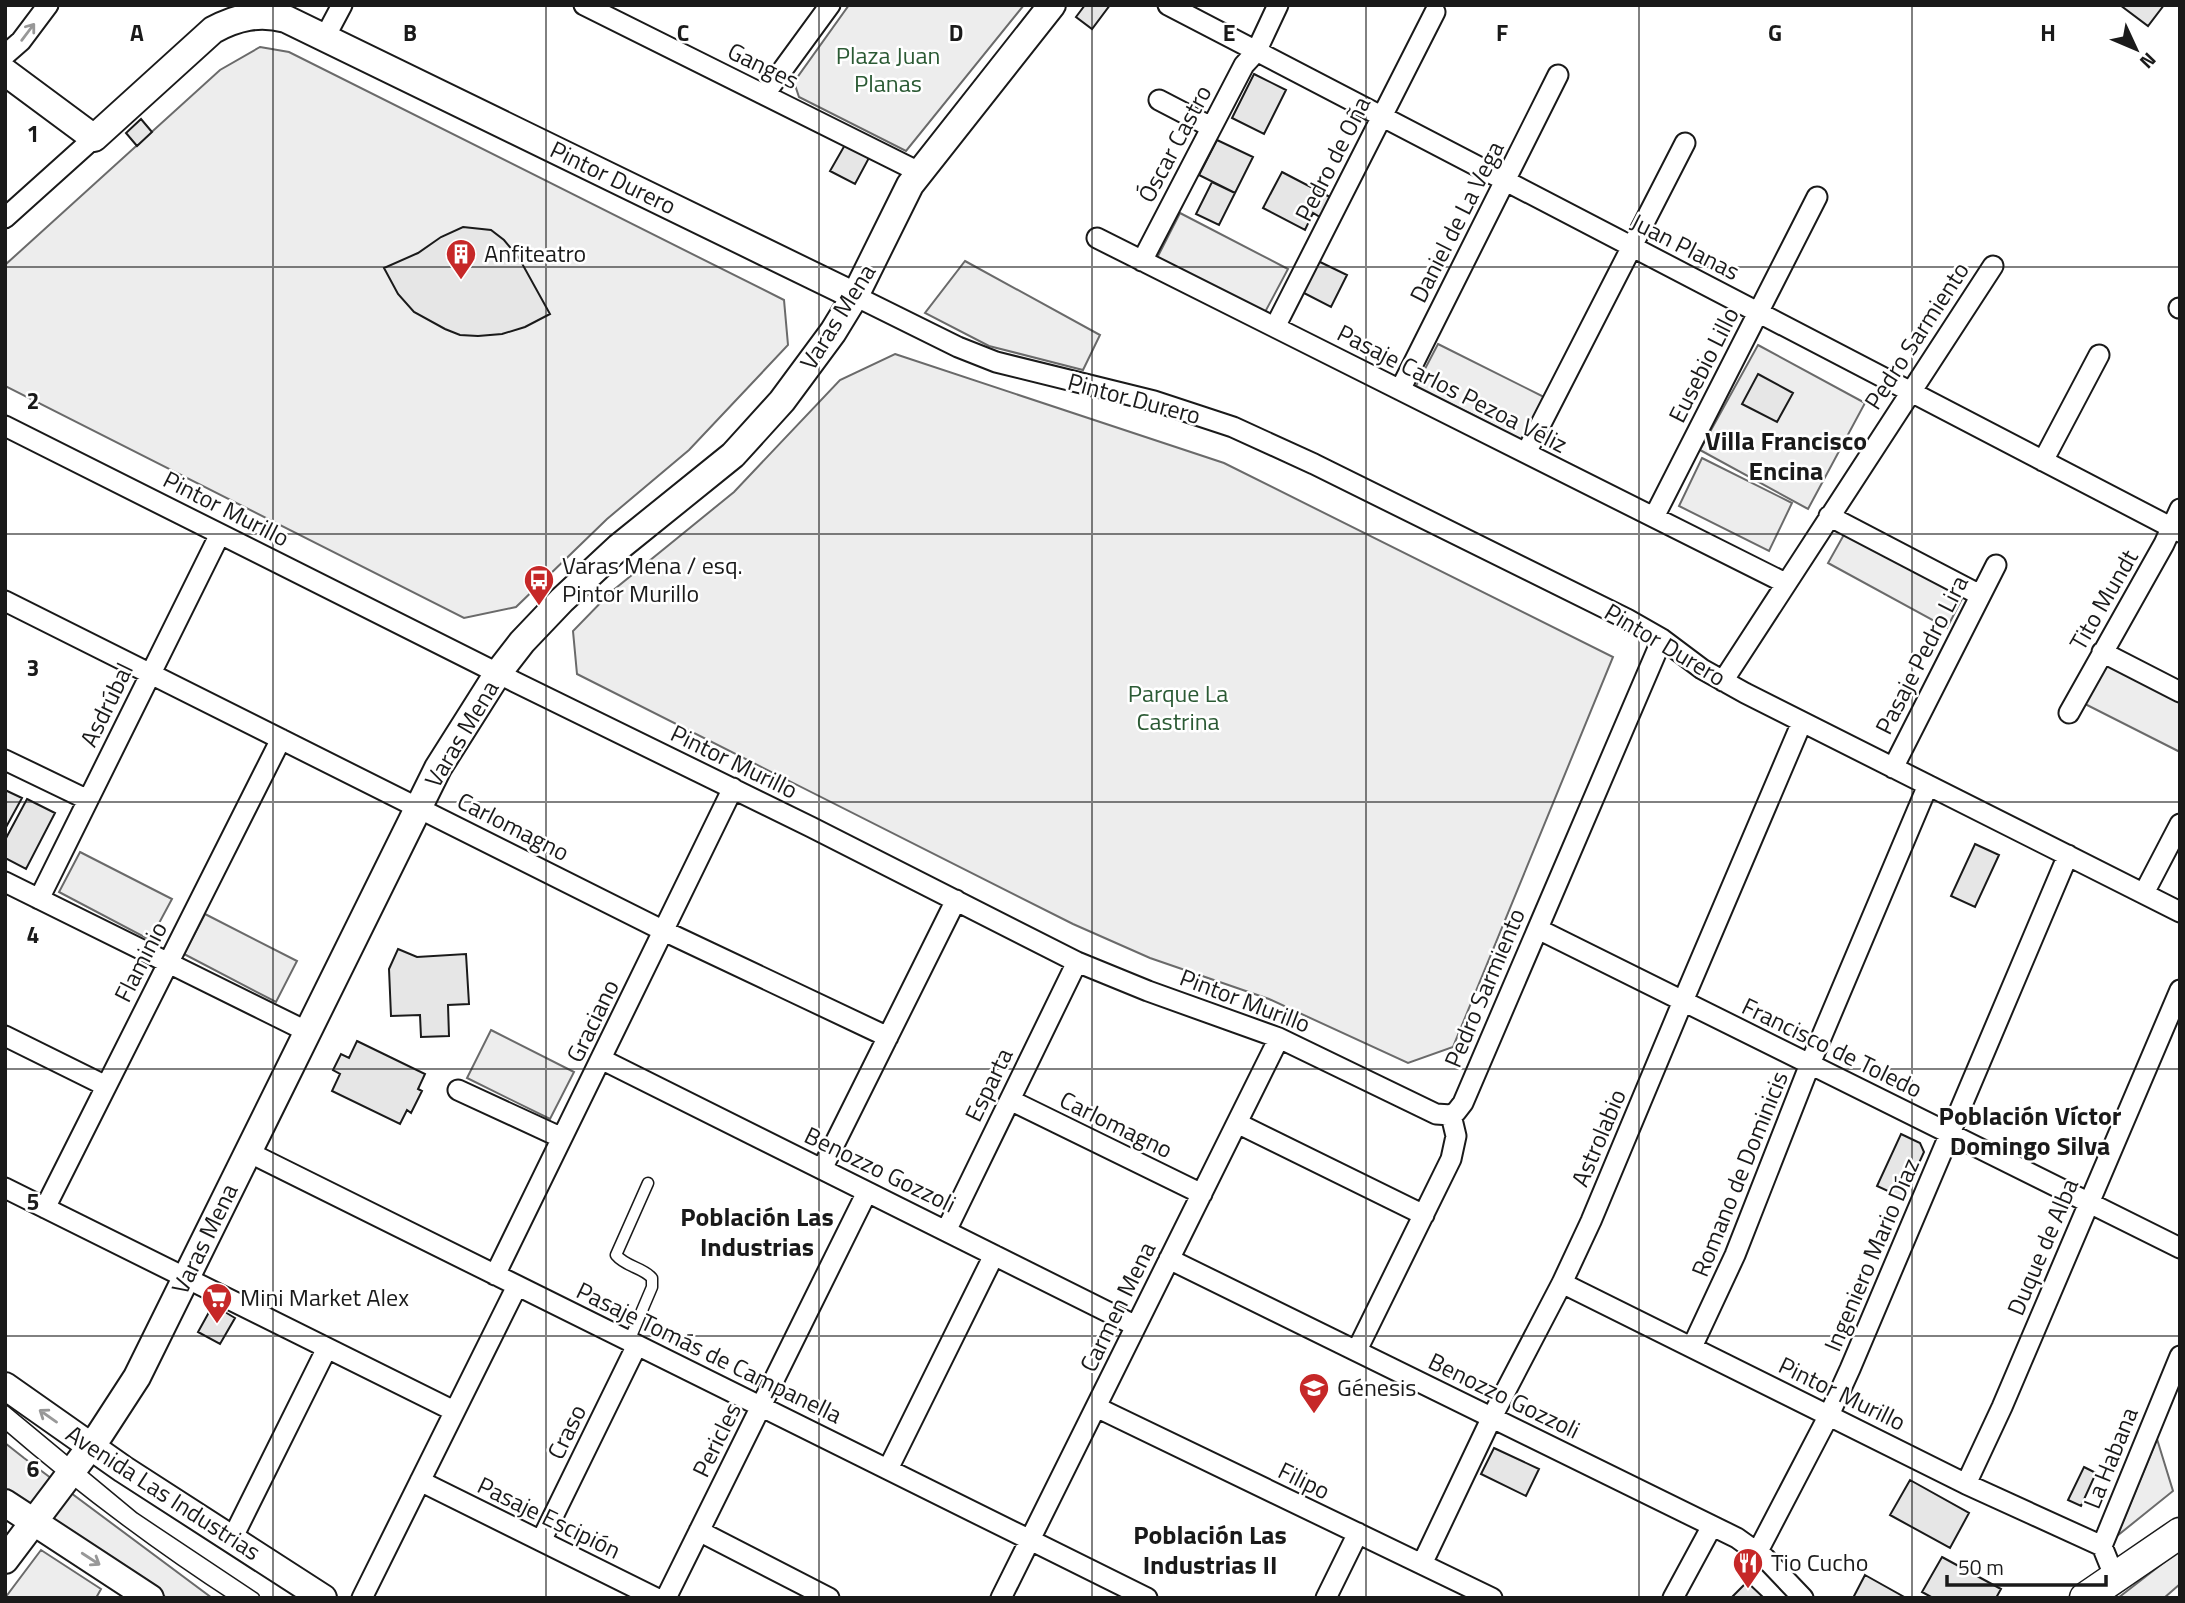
<svg xmlns="http://www.w3.org/2000/svg" width="2185" height="1603" viewBox="0 0 2185 1603" font-family="'Titillium Web',sans-serif">
  <style>
    .built { fill: #ededed; stroke: #6a6a6a; stroke-width: 2 }
    .building { fill: #e6e6e6; stroke: #1a1a1a; stroke-width: 2 }
    .lines { fill: none; stroke-linecap: round; stroke-linejoin: round }
    .lane-casing { stroke: #1a1a1a; stroke-width: 13 }
    .street-casing { stroke: #1a1a1a; stroke-width: 23 }
    .secondary-casing { stroke: #1a1a1a; stroke-width: 30 }
    .primary-casing { stroke: #1a1a1a; stroke-width: 33 }
    .lane { stroke: #fff; stroke-width: 10 }
    .street { stroke: #fff; stroke-width: 19 }
    .secondary { stroke: #fff; stroke-width: 26 }
    .primary { stroke: #fff; stroke-width: 30 }
    .oneway { stroke: #989898 }
    .grid { fill: none; stroke: #1a1a1a; stroke-width: 2; stroke-opacity: 0.55 }
    .labels { text-anchor: middle; stroke-width: 5; stroke-linejoin: round; paint-order: stroke }
    .park-label { font-size: 24px; fill: #2b5a34; stroke: #fff }
    .street-label { font-size: 24px; fill: #1a1a1a; stroke: #fff }
    .poi-label { font-size: 24px; fill: #1a1a1a; stroke: #fff; text-anchor: start }
    .neighbourhood-label { font-size: 26px; font-weight: bold; fill: #1a1a1a; stroke: #fff }
    .grid-label { font-size: 23px; text-anchor: middle; font-weight: bold; fill: #1a1a1a; stroke: #fff; stroke-width: 5; stroke-linejoin: round; paint-order: stroke }
  </style>
  <rect width="100%" height="100%" fill="#fff"/>
  <path class="built" d="M849,5h175l-118,146 -107,-54 -5,-15z
    M260,47l29,5 495,248 4,45 -99,105 -82,69 -91,88 -52,11 -459,-232v-121l215,-195z
    M1180,213l108,56 -24,45 -107,-56z
    M965,261l135,74 -17,35 -94,-24 -64,-33z
    M1438,344l106,53 -22,43 -106,-54z
    M1758,345l107,58 -57,106 -108,-59z
    M895,354l329,109 389,194 -160,390 -45,16 -139,-64 -119,-41 -77,-34 -496,-250 -4,-43 38,-39 123,-100 106,-112z
    M1702,458l90,45 -23,48 -90,-45z
    M1846,531l118,64 -17,33 -119,-65z
    M2106,661l74,38v53l-95,-48z
    M80,852l92,47 -22,41 -91,-48z
    M205,914l92,47 -21,41 -92,-48z
    M491,1030l83,42 -24,47 -83,-41z
    M2157,1439l16,52 -56,45z
    M5,1443l19,15 188,140h-45l-162,-107z
    M41,1550l60,39 -5,9h-91z
    M2180,1550v34l-16,14h-46z"/>
  <path class="building" d="M1085,5h25l-18,24 -16,-12z
    M2120,5h44l-16,21z
    M1254,74l32,16 -22,44 -32,-16z
    M141,119l11,13 -15,14 -11,-13z
    M1217,140l36,17 -18,36 -36,-18z
    M846,143l24,13 -15,28 -25,-13z
    M1282,172l48,25 -10,20 -7,-4 -8,17 -42,-22z
    M1212,182l23,11 -16,32 -23,-11z
    M463,227l28,3 13,10 15,18 31,56 -25,13 -23,7 -24,2 -18,-1 -15,-6 -31,-17 -16,-18 -14,-26 34,-15 23,-16z
    M1318,261l29,14 -16,32 -29,-15z
    M1758,374l35,19 -16,29 -35,-18z
    M5,790l17,8 -17,31z
    M27,799l28,14 -29,56 -21,-11v-18z
    M1975,844l24,11 -24,52 -24,-11z
    M398,949l19,8 49,-3 3,50 -21,1 1,31 -28,1 -1,-22 -29,1 -2,-47z
    M357,1041l68,33 -7,15 4,2 -11,22 -4,-3 -7,14 -68,-33 8,-17 -7,-4 8,-16 8,4z
    M1901,1134l19,9 4,9 -21,46 -26,-12z
    M213,1305l22,13 -15,26 -22,-12z
    M1494,1448l45,21 -13,27 -45,-22z
    M2084,1467l12,6 -15,33 -13,-6z
    M1910,1480l59,33 -19,35 -60,-33z
    M1942,1557l59,32 -5,9h-63l-11,-6z
    M1865,1575l41,23h-53z
    M1747,1582l17,16h-33z"/>
  <g class="lines">
    <g class="lane-casing">
      <path id="lane" d="M629,1341l23,-54v-9c-10,-11 -26,-11 -36,-23l32,-72
        M5,1411l129,107 120,80
        M5,1423c74,64 151,122 233,175"/>
    </g>
    <g class="street-casing">
      <path id="street" d="M584,5l335,167
        M1168,5l1012,527
        M325,37l17,-32
        M5,55l16,-14 27,-36
        M765,94l65,-89
        M1159,100l52,27
        M5,218l89,-80
        M1097,238l688,345
        M1142,261l102,-196 12,-13 22,-47
        M855,296l103,51 38,15 158,39 79,26 81,37 313,155 35,20 40,30 43,24 435,219
        M2179,308h1
        M1275,327l160,-315
        M1400,390l158,-315
        M5,426l510,256 296,145 266,135 71,29 131,47 157,76 15,1
        M1526,453l159,-310
        M2043,461l56,-106
        M1829,516l151,79
        M1654,517l163,-320
        M5,601l659,330 224,106
        M2102,652l78,40
        M1723,681l270,-415
        M2069,713l95,-169 16,-35
        M5,760l83,40
        M1893,768l103,-203
        M5,882l303,150
        M2144,893l36,-69
        M39,899l181,-365
        M1538,929l642,319
        M5,1036l101,50
        M601,1059l535,267
        M458,1090l104,48
        M1010,1100l192,94
        M1451,1115l5,-3 7,-9 199,-464
        M1237,1123l187,92
        M248,1152l899,446
        M822,1169l134,-269
        M5,1188l449,223
        M45,1208l236,-469
        M946,1231l131,-269
        M1169,1259l568,279 28,20 38,40
        M495,1275l238,-487
        M1562,1283l404,201 136,62
        M1692,1347l43,-92 75,-191 118,-279
        M1357,1350l94,-191 5,-23 -5,-21
        M1096,1407l396,191
        M888,1469l106,-214
        M420,1481l236,117
        M1966,1484l36,-77 178,-417
        M699,1531l130,67
        M232,1539l95,-191
        M541,1541l96,-196
        M1758,1551l71,-136 21,-46 218,-514
        M1422,1564l70,-147 70,-134 29,-62 92,-220 119,-279
        M2115,1578l-13,-32 78,-190
        M362,1598l155,-312
        M666,1598l201,-406
        M1001,1598l278,-560
        M1326,1598l32,-65
        M1673,1598l39,-72"/>
    </g>
    <g class="secondary-casing">
      <path id="secondary" d="M5,72l89,66 119,-108c24,-13 46,-18 73,-11l569,277
        M5,1386l118,83 200,129
        M5,1503l145,95
        M5,1560l95,-126 37,-57 301,-609 60,-95 24,-31 40,-42 57,-53 114,-92 49,-54 51,-69 22,-36 55,-111 142,-180"/>
    </g>
    <g class="primary-casing">
      <path id="primary" d="M2085,1598l95,-65"/>
    </g>
    <use href="#lane" class="lane"/>
    <use href="#street" class="street"/>
    <use href="#secondary" class="secondary"/>
    <use href="#primary" class="primary"/>
  </g>
  <defs><path id="oneway-shaft" d="M-6 0H5M1.5-3L5.5 0L1.5 3" fill="none" stroke-width="1.6" stroke-linecap="round" stroke-linejoin="round" transform="scale(1.75)"/></defs>
  <g class="oneway">
    <use href="#oneway-shaft" transform="translate(28 32) rotate(-53)"/>
    <use href="#oneway-shaft" transform="translate(48 1416) rotate(-145)"/>
    <use href="#oneway-shaft" transform="translate(91 1559) rotate(33)"/>
  </g>
  <path class="grid" d="M273,5v1593M546,5v1593M819,5v1593M1092,5v1593M1366,5v1593M1639,5v1593M1912,5v1593M5,267h2175M5,534h2175M5,802h2175M5,1069h2175M5,1336h2175"/>
  <defs>
    <g id="building-pin" transform="scale(1.575)"><path d="M0 17L-7.5 6A9.5 9.5 0 1 1 7.5 6Z" fill="#c62828" stroke="#fff"/><path d="M-4-6H4V6H1V3H-1V6H-4ZM-2.5-4.3h1.7v1.8h-1.7ZM.8-4.3h1.7v1.8H.8ZM-2.5-1h1.7V.8h-1.7ZM.8-1h1.7V.8H.8Z" fill="#fff"/></g>
    <g id="bus-pin" transform="scale(1.575)"><path d="M0 17L-7.5 6A9.5 9.5 0 1 1 7.5 6Z" fill="#c62828" stroke="#fff"/><path d="M-5-6H5V4H4V6H2V4H-2V6H-4V4H-5ZM-3.5-4V0h7V-4ZM-3.5 1.2v1.5H-2V1.2ZM2 1.2v1.5H3.5V1.2Z" fill="#fff"/></g>
    <g id="supermarket-pin" transform="scale(1.575)"><path d="M0 17L-7.5 6A9.5 9.5 0 1 1 7.5 6Z" fill="#c62828" stroke="#fff"/><path d="M-6-5.5h2.5l.6 2H6L4.5 2H-2.5L-4.4-4H-6ZM-1.5 3.2a1.3 1.3 0 1 0 .1 0ZM3 3.2a1.3 1.3 0 1 0 .1 0Z" fill="#fff"/></g>
    <g id="school-pin" transform="scale(1.575)"><path d="M0 17L-7.5 6A9.5 9.5 0 1 1 7.5 6Z" fill="#c62828" stroke="#fff"/><path d="M0-5L7-2L0 1L-7-2ZM-4 1L0 2.5L4 1V4Q0 6-4 4Z" fill="#fff"/></g>
    <g id="restaurant-pin" transform="scale(1.575)"><path d="M0 17L-7.5 6A9.5 9.5 0 1 1 7.5 6Z" fill="#c62828" stroke="#fff"/><path d="M-5-6h1v4h1v-4h1v4h1v-4h1v5L-1.5 .5V6h-2V.5L-5-1ZM5-6V6H3V1.5H1.5Q1.5-4 5-6Z" fill="#fff"/></g>
  </defs>
  <g fill-rule="evenodd">
    <use href="#building-pin" x="461" y="254"/>
    <use href="#bus-pin" x="539" y="580"/>
    <use href="#supermarket-pin" x="217" y="1298"/>
    <use href="#school-pin" x="1314" y="1388"/>
    <use href="#restaurant-pin" x="1748" y="1563"/>
  </g>
  <g class="labels">
    <g class="park-label">
      <text x="888" y="64">Plaza Juan<tspan x="888" dy="28">Planas</tspan></text>
      <text x="1178" y="702">Parque La<tspan x="1178" dy="28">Castrina</tspan></text>
    </g>
    <g class="street-label">
      <text transform="translate(763 66) rotate(26)" y="8">Ganges</text>
      <text transform="translate(1175 144) rotate(-62)" y="8">Óscar Castro</text>
      <text transform="translate(1333 159) rotate(-63)" y="8">Pedro de Oña</text>
      <text transform="translate(613 178) rotate(26)" y="8">Pintor Durero</text>
      <text transform="translate(1457 222) rotate(-63)" y="8">Daniel de La Vega</text>
      <text transform="translate(1685 247) rotate(27)" y="8">Juan Planas</text>
      <text transform="translate(838 317) rotate(-58)" y="8">Varas Mena</text>
      <text transform="translate(1917 336) rotate(-57)" y="8">Pedro Sarmiento</text>
      <text transform="translate(1704 365) rotate(-63)" y="8">Eusebio Lillo</text>
      <text transform="translate(1452 389) rotate(27)" y="8">Pasaje Carlos Pezoa Véliz</text>
      <text transform="translate(1134 399) rotate(15)" y="8">Pintor Durero</text>
      <text transform="translate(226 509) rotate(27)" y="8">Pintor Murillo</text>
      <text transform="translate(2104 600) rotate(-60)" y="8">Tito Mundt</text>
      <text transform="translate(1665 645) rotate(31)" y="8">Pintor Durero</text>
      <text transform="translate(1922 655) rotate(-63)" y="8">Pasaje Pedro Lira</text>
      <text transform="translate(107 705) rotate(-64)" y="8">Asdrúbal</text>
      <text transform="translate(462 734) rotate(-59)" y="8">Varas Mena</text>
      <text transform="translate(734 762) rotate(26)" y="8">Pintor Murillo</text>
      <text transform="translate(513 827) rotate(27)" y="8">Carlomagno</text>
      <text transform="translate(141 962) rotate(-63)" y="8">Flaminio</text>
      <text transform="translate(1485 988) rotate(-67)" y="8">Pedro Sarmiento</text>
      <text transform="translate(1245 1001) rotate(21)" y="8">Pintor Murillo</text>
      <text transform="translate(593 1021) rotate(-64)" y="8">Graciano</text>
      <text transform="translate(1832 1048) rotate(26)" y="8">Francisco de Toledo</text>
      <text transform="translate(989 1085) rotate(-64)" y="8">Esparta</text>
      <text transform="translate(1116 1125) rotate(26)" y="8">Carlomagno</text>
      <text transform="translate(1599 1138) rotate(-67)" y="8">Astrolabio</text>
      <text transform="translate(880 1170) rotate(26)" y="8">Benozzo Gozzoli</text>
      <text transform="translate(1740 1174) rotate(-68)" y="8">Romano de Dominicis</text>
      <text transform="translate(205 1239) rotate(-64)" y="8">Varas Mena</text>
      <text transform="translate(2043 1247) rotate(-67)" y="8">Duque de Alba</text>
      <text transform="translate(1872 1255) rotate(-67)" y="8">Ingeniero Mario Díaz</text>
      <text transform="translate(1118 1307) rotate(-64)" y="8">Carmen Mena</text>
      <text transform="translate(709 1353) rotate(26)" y="8">Pasaje Tomás de Campanella</text>
      <text transform="translate(1842 1394) rotate(26)" y="8">Pintor Murillo</text>
      <text transform="translate(1504 1396) rotate(26)" y="8">Benozzo Gozzoli</text>
      <text transform="translate(567 1432) rotate(-64)" y="8">Craso</text>
      <text transform="translate(717 1440) rotate(-64)" y="8">Pericles</text>
      <text transform="translate(2111 1458) rotate(-68)" y="8">La Habana</text>
      <text transform="translate(1304 1481) rotate(26)" y="8">Filipo</text>
      <text transform="translate(163 1493) rotate(33)" y="8">Avenida Las Industrias</text>
      <text transform="translate(549 1518) rotate(26)" y="8">Pasaje Escipión</text>
    </g>
    <g class="poi-label">
      <text x="484" y="262">Anfiteatro</text>
      <text x="562" y="574">Varas Mena / esq.<tspan x="562" dy="28">Pintor Murillo</tspan></text>
      <text x="240" y="1306">Mini Market Alex</text>
      <text x="1337" y="1396">Génesis</text>
      <text x="1771" y="1571">Tio Cucho</text>
    </g>
    <g class="neighbourhood-label">
      <text x="1786" y="450">Villa Francisco<tspan x="1786" dy="30">Encina</tspan></text>
      <text x="2030" y="1125">Población Víctor<tspan x="2030" dy="30">Domingo Silva</tspan></text>
      <text x="757" y="1226">Población Las<tspan x="757" dy="30">Industrias</tspan></text>
      <text x="1210" y="1544">Población Las<tspan x="1210" dy="30">Industrias II</tspan></text>
    </g>
  </g>
  <g class="grid-label">
    <text x="137" y="41">A</text>
    <text x="410" y="41">B</text>
    <text x="683" y="41">C</text>
    <text x="956" y="41">D</text>
    <text x="1229" y="41">E</text>
    <text x="1502" y="41">F</text>
    <text x="1775" y="41">G</text>
    <text x="2048" y="41">H</text>
    <text x="33" y="142">1</text>
    <text x="33" y="409">2</text>
    <text x="33" y="676">3</text>
    <text x="33" y="943">4</text>
    <text x="33" y="1210">5</text>
    <text x="33" y="1477">6</text>
  </g>
  <rect width="2185" height="1603" fill="none" stroke="#1a1a1a" stroke-width="14"/>
  <g transform="translate(2136 49) rotate(134)" stroke="#ffffff" stroke-width="5" paint-order="stroke">
  <path d="M0-5L12 26L0 18L-12 26Z" fill="#1a1a1a"/>
  <text y="-10" font-size="19" font-weight="bold" text-anchor="middle" fill="#1a1a1a">N</text>
  </g>
  <path d="M1947 1575v10h159v-10" fill="none" stroke="#1a1a1a" stroke-width="3.5"/>
  <text x="1958" y="1575" font-size="21" fill="#1a1a1a" stroke="#ffffff" stroke-width="5" paint-order="stroke">50 m</text>
</svg>
